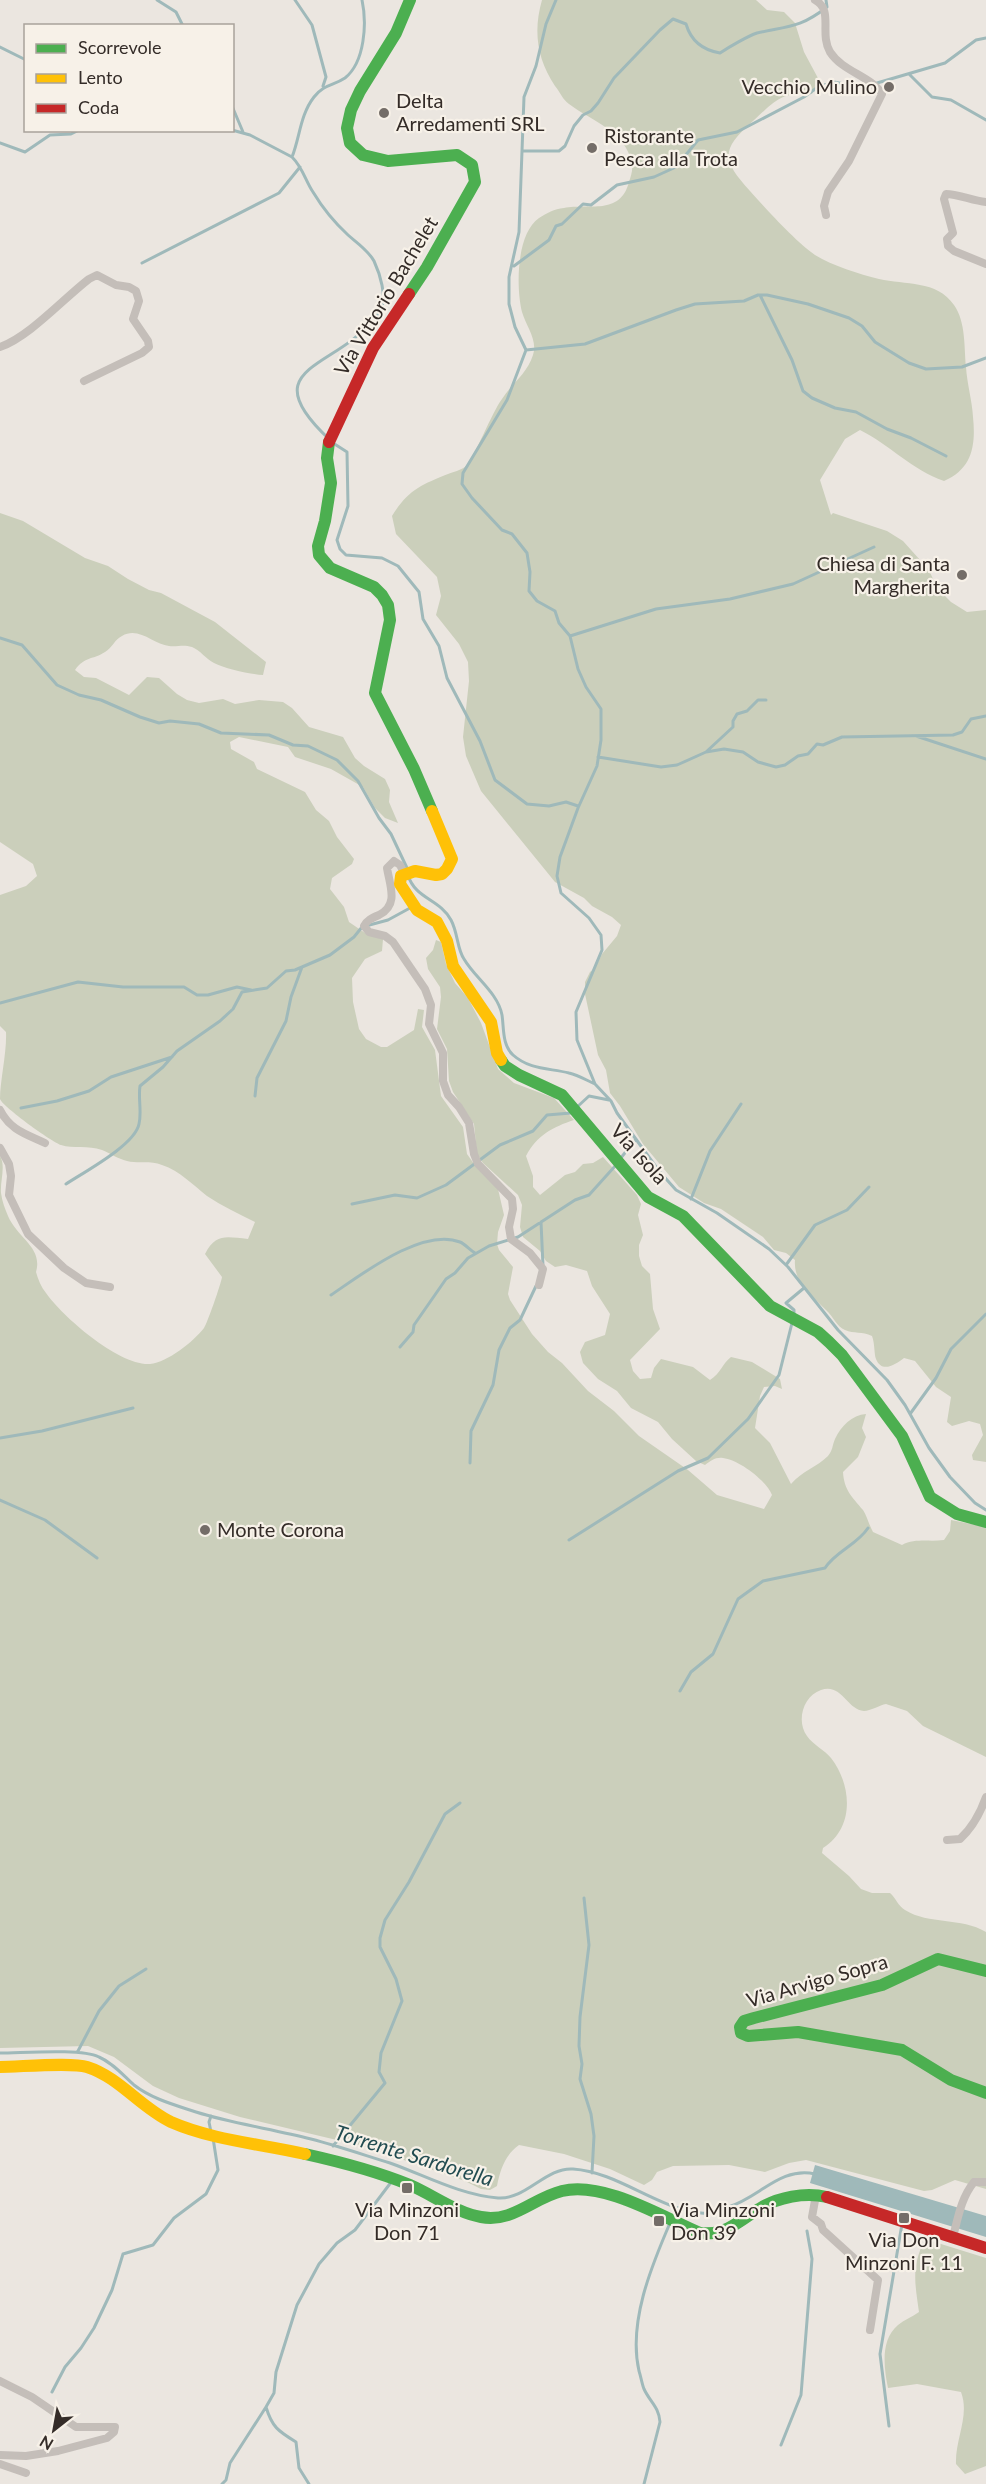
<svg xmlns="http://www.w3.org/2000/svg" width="986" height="2484" viewBox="0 0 986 2484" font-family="Lato,sans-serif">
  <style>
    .green { fill: #cbcfbb }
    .water { fill: #9fb9ba }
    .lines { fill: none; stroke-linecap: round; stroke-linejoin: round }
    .stream { stroke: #9fb9ba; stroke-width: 3 }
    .street { stroke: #c4beb9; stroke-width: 8 }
    .fast { stroke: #4caf50; stroke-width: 12 }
    .slow { stroke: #ffc107; stroke-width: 12 }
    .jam { stroke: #c62828; stroke-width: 12 }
    .poi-dot { fill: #746d68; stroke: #f7f1e8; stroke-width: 2 }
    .labels { text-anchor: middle; stroke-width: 4.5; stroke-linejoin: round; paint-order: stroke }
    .poi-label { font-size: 20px; fill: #342c28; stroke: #f7f1e8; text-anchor: start }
    .street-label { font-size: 20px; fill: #342c28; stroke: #f7f1e8 }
    .water-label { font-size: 21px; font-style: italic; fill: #224c51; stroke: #f7f1e8 }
  </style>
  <rect width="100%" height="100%" fill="#ebe6e0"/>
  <path class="green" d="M542,0h214l11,10 17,2 11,11 9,29 15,28 -7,14c-32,-2 -37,7 -59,27 -33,29 -31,39 -3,70 16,18 46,51 65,64 18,11 44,19 64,24 26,6 58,1 75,26 12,17 10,42 12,62 1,17 6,33 7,50 3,29 -1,52 -29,64 -32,-11 -54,-36 -84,-51l-15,9 -25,41 11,35 2,-2 54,18 16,10 26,29 8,18 14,14 16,10 19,-2v852l-13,-2 -1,-5 11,-20 -3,-11 -11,-3 -17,5 -5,-4 4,-25 -15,-10 -21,-26 -11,-3c-8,6 -22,16 -28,1 -2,-5 -1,-15 -4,-23 -10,-5 -18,-2 -27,-6 -8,-3 -12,-14 -19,-20 -14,-14 -33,-28 -31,-50l-9,-7 -12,-3 -11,-13 -42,-28 -17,-6 -25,-16 -36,-43 -23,-38 -10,-13 -4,-23 -8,-15 -13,-61v-12l5,-10 5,-4 7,-14 15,-18 4,-11 -9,-8 -20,-11 -8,-8 -29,-16 -74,-91 -15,-35 -3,-19 6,-56 -1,-19 -9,-18 -23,-29 5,-19 -4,-19 -41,-43 -4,-18c16,-26 29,-31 56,-42 5,-2 13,-4 17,-7 9,-8 27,-55 37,-68 10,-16 25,-25 31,-44 5,-15 -7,-29 -11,-43 -6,-24 -6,-78 17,-94 8,-5 15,-9 25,-10 25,-5 56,8 65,-26 2,-6 4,-12 3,-18 -6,-33 -39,-42 -63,-60 -6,-4 -9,-12 -14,-18 -18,-27 -22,-55 -13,-86z
    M0,513l23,8 62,37 23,8 20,13 21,11 12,3 54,29 51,40 -3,13c-13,-1 -38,-6 -49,-12 -8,-4 -14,-13 -22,-16 -9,-3 -14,0 -23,-1 -15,-1 -30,-20 -47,-10 -7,3 -10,12 -17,16 -12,8 -20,4 -30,18l9,7 12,1 33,17 18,-18 12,1 18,16 10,6 12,3 24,-4 12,5 24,-4 24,2 9,6 17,19 34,10 12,21 9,8 21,13 5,11 -1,12 9,21 -13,-5 -10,-10 -12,-21 -32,-18 -36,-12 -7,-10 -49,-10 -9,5 1,7 23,13 3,7 48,23 11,18 13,11 8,16 17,22 -2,5 -20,14 -2,11 14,18 5,15 19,13 15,4 -1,12 -17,8 -13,19 1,24 6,27 7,10 15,8h6l27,-17 4,-21 6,1 -2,17 13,23 6,46 22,31 4,27 10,14 21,21 6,26 -6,17 -1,12 2,6 14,17 -5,27 2,6 22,34 16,18 14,11 26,28 26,20 25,25 49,34 29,25 47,14 8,-14c-6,-15 -33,-35 -49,-37 -8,-1 -12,3 -18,7l-9,-4 -24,-22 -14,-17 -27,-14 -14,-17 -19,-12 -15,-16 -3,-11 5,-10 20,-7 5,-21 -18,-28 -5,-15 -21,-6 -11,2 -9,-6 -6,-10 -17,-14 -3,-10 2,-22 -4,-10 -35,-32 -6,-9 -3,-30 -21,-32 -4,-11 -2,-32 -10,-20 4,-32 -1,-10 -12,-18 -2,-11 7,-8 3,-10 5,2 5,22 9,19 13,15 13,25 17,46 16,14 40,15 20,22c-21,7 -37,15 -48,36l7,20v11l7,8 25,-20 10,-3 8,-8 10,-1 10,-6 34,38 4,9 -3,11 5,20 -4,10v11l3,10 8,8 3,35 7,20 -30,31 3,11 7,8 11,-1 3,-10 7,-9 32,8 17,13c11,-7 12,-16 21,-23l21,5 28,17 2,10 -7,-3 -11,1 -4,9 -5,32 15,15 21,41c11,-13 26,-17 37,-28 5,-6 4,-10 7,-17 6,-13 17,-24 31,-25l-4,14 4,9 -8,20 -15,15c1,18 9,25 20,38 4,6 6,15 10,22l29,13c13,-7 27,-3 42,-5l6,-9 1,-11 35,7v230l-63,-31 -16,-15 -21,-7c-6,1 -16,7 -22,7 -17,-1 -22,-28 -43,-21 -18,6 -25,31 -14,46 6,9 18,14 24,22 21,27 24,70 -8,90l-1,5 27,23 12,13 11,4h18c6,5 8,13 15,17 24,15 56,7 81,22v257l-31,-9 -23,10 -8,1 -118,-31 -17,3 -24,9 -36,-7 -56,1 -16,6 -5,8 -8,5 -34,-16 -46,-15 -45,-9c-14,10 -19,25 -22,41l-7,4 -9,-1 -16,-8 -99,-34 -126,-30 -61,-19 -26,-12 -39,-29 -26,-11 -88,2v-892c6,10 0,25 1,37 1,8 4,16 7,23 10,23 35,31 28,56 2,7 5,15 10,21 17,24 73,73 104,71 18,-2 43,-22 54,-36 3,-4 17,-44 18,-51l-17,-23c11,-21 21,-17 43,-15l7,-17c-16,-8 -33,-16 -48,-26 -14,-11 -27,-25 -45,-31 -12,-5 -23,-1 -35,-4 -9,-2 -17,-8 -25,-11 -14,-5 -29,-1 -41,-5 -9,-3 -58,-38 -61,-46 0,-18 7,-47 6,-67l-6,-6v-131l26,-9 11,-10 -4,-12 -33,-22z
    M925,2239l61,19v208l-21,8 -9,-10c-1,-25 14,-48 5,-72l-44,-8 -29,4c-4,-20 -8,-48 10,-63 6,-5 14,-8 21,-13 -4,-29 -8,-45 6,-73z"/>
  <path class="water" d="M815,2165l171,51v21l-176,-54z"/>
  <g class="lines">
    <path class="stream" d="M157,0l19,12 7,14
      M295,0l17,25 14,52 -3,9
      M556,0l-10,24 -10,42 -12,31 -5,135 -10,45v27l6,23 11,23 -19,50 -44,73 -1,11 10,14 30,32 10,4 15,19 3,19 -1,19 8,10 18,10 4,12 11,13 8,33 8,18 15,22v31l-4,26 -19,42 -18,49 -3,19 4,17 28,25 12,17 1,15 -26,62 1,28 18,44 16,17 6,12 42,58 17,19 41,23 52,36 19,18 50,63 49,50 18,25 24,43 21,29 25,26 11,7
      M0,47l26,13
      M910,75l22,22 19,3 35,20
      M877,83l68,-20 31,-23 10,-2
      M232,106l11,26
      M232,130l18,5 42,22c11,11 13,23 21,35 9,15 22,31 35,43 9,8 20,15 26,26 6,13 13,35 7,49 -2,4 -6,8 -9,11 -38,48 -120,46 -43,118
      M0,143l25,9 25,-17 21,-1 8,-4
      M522,151h37l6,-5 9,-20 9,-11 8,-4 7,-8 16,-25 46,-48 13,-11 13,5c5,17 16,26 34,29 9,-6 28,-17 37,-20 32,-7 43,-5 70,-26l-1,-7
      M292,157c8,-20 8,-42 22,-60 10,-13 19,-11 31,-19 20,-16 22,-55 17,-78
      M142,263l137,-70 21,-26
      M514,266l35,-26 7,-14 6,-2 21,-20 8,1 26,-20 37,-8 22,-10 22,-27 39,-8 67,-35 14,-10 16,-5 25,5 10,-1
      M760,295l32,65 11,31 9,7 23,10 21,4 31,17 24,9 35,18
      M526,350l59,-6 91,-34 19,-6 49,-3 14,-6h9l41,9 41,14 13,8 13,16 34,21 17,6 36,-2 24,-9
      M333,443l14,9 1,54 -11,34 3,9 6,6 36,3 16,8 21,26 4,27 16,27 8,32 33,63 15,39 32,24 22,2 17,-4 12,4
      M570,636l86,-27 74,-10 63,-15 81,-37
      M0,638l22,7 35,40 22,10 22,5 39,17 19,6 11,-2 29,3 22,9 48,2 24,10 15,1 29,14 21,21 21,37 12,16 16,34
      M916,736l70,23
      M706,752l27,-25v-6l4,-7 10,-3 11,-11h8
      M598,757l63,10 16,-2 29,-13 18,-3 19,3 15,10 18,5 9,-2 13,-9 10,-2 9,-10 6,1 19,-8 111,-2 9,-3 9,-13 15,-3
      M408,875c7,24 32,24 43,45 7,13 6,29 13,39 11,19 34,34 38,56 2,13 0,30 11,40 17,15 36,13 56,18 9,2 17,7 26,11
      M0,1003l78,-21 45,5h61l13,8h11l29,-8 14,3
      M255,1096l2,-18 29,-57 5,-24 11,-30
      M21,1108l36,-7 32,-10 22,-14 61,-20
      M576,1108l13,-12 20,4
      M620,1159l16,-20
      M66,1184c18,-12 69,-39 73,-60 3,-12 -1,-25 1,-38l23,-19 14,-16 43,-30 13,-12 9,-17 25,-4 19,-17 9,-1 35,-15 24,-18 8,-10 26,-7 22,-12
      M691,1199l19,-48 31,-47
      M352,1204l43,-9 22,3 29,-13 54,-40 33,-14 14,-16 24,-2
      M541,1222l2,44
      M786,1265l29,-40 32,-15 22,-23
      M331,1295c30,-20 91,-68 129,-53 5,2 10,8 15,11
      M794,1313v-3l-8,-7 18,-15
      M400,1347l13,-15 1,-7 32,-46 9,-6 13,-15 21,-12 29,-9 57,-37 14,-5 27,-30
      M910,1414l26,-36 15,-29 35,-35
      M0,1438l42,-7 91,-23
      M470,1463l1,-32 22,-46 6,-35 11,-22 10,-8 16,-34
      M0,1500l45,20 52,38
      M569,1540l109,-69 30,-13 40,-39 31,-44 13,-52
      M680,1691l11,-19 22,-18 25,-55 25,-18 62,-13c11,-17 32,-23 43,-40
      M584,1898l5,47 -9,72 -1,29 3,18 -2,15 11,35 3,22 -2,37
      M78,2051l21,-40 20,-25 27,-17
      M0,2053c23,0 81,-5 99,4 14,6 24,18 35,28 18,14 41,20 62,27 38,12 77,17 115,27 27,7 53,16 79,24 34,12 70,32 108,35 28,2 48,-31 75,-29 45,3 83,39 128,44 8,1 19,-3 27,-6 30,-8 52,-41 87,-33
      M211,2116l-2,6 2,10
      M333,2146l52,-63 -6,-11 2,-19 21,-52 -6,-22 -16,-32v-9l5,-18 24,-38 36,-68 15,-11
      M52,2392l13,-25 16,-19 13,-20 18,-38 11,-36 30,-9 21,-27 32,-24 12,-24 -5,-32
      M889,2426l-9,-72 22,-130
      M781,2445l20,-50 11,-136 -5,-28
      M222,2484l4,-4 4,-17 36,-56
      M309,2484l-10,-16 -3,-26c-18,-11 -24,-15 -30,-35l8,-14 2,-21 21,-67 22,-41 18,-21 18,-13 37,-49
      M644,2484l16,-62c-1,-15 -10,-20 -16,-33 -2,-5 -3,-12 -5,-18 -11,-48 12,-104 31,-148"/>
    <path class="street" d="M815,0c19,10 4,33 15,52 13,20 41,24 52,42l-33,67 -21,31 -4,14 2,9
      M986,202c-13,-1 -28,-8 -40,-8l-2,5 9,34 -6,6 1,7 6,5 32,13
      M0,347c29,-10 63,-48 89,-68l8,-4 19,10 13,2 7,4 3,10 -6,18 15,22 1,6 -7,6 -58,28
      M404,873l-4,-8 -6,-4 -7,7c3,18 12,37 -8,47 -7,3 -12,5 -15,11l5,6 16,4 8,6 32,47 6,16 -2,19 14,29v28l5,14 11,12 10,16 5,31 4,10 34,35 1,10 -4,18 2,12 19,14 13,16 -4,16
      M0,1110c10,20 26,24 45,33
      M0,1148l9,16 2,12 -2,19 19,39 36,34 22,15 24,4
      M947,1840l13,-1c13,-12 20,-25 26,-42
      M816,2195l-4,22 9,7 2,6 55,50 -8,50
      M953,2237c5,-19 8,-39 21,-55h12
      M0,2381l32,16 44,30h39l-1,5 -7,6 -49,13 -32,5 -26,-1
      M0,2464l26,9"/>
    <path class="fast" d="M409,294l18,-27 48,-85 -3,-17 -15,-10 -69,6 -25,-6 -13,-12 -3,-15 4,-18 9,-19 36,-58 14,-33
      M329,442l-2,16 4,25 -6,38 -7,25 1,9 11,13 44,19 8,8 6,10 2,15 -15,73 39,76 18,42
      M501,1060l4,6 14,9 43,20 86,102 35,19 87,90 48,26 11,10 13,13 60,81 28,61 27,17 29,8
      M986,1971l-48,-12 -56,26 -128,33 -10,3 -4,6 1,6 7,3 50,-4 104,18 49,30 35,13
      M305,2154c36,8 71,17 105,31 23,10 47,28 71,32 32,6 52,-19 81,-26 42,-10 100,26 138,42 26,3 38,-12 59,-24 19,-12 46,-17 68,-12"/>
    <path class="slow" d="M432,811l20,48 -5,10 -5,5 -6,1 -21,-4 -14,5 -1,8 17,26 20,12 10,19 6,25 38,56 6,31 4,7
      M0,2067c19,0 72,-5 87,0 32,10 54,41 84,55 41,18 90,22 134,32"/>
    <path class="jam" d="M329,442l44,-94 36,-54
      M827,2197l159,51"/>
  </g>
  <g class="poi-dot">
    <circle cx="889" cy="87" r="6"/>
    <circle cx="384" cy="113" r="6"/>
    <circle cx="592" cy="148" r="6"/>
    <circle cx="962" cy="575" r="6"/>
    <circle cx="205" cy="1530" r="6"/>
    <rect x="401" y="2182" width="12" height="12" rx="3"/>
    <rect x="898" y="2212" width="12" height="12" rx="3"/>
    <rect x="653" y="2215" width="12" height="12" rx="3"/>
  </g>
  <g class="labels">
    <g class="poi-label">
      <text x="877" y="94" text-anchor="end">Vecchio Mulino</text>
      <text x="396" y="108">Delta<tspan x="396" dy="23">Arredamenti SRL</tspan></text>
      <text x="604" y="143">Ristorante<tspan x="604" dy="23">Pesca alla Trota</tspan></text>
      <text x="950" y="571" text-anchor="end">Chiesa di Santa<tspan x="950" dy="23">Margherita</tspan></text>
      <text x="217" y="1537">Monte Corona</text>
      <text x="407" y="2217" text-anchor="middle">Via Minzoni<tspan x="407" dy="23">Don 71</tspan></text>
      <text x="671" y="2217">Via Minzoni<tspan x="671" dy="23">Don 39</tspan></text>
      <text x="904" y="2247" text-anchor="middle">Via Don<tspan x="904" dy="23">Minzoni F. 11</tspan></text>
    </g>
    <g class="street-label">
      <text transform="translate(386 296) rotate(-59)" y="7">Via Vittorio Bachelet</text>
      <text transform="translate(639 1154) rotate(48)" y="7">Via Isola</text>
      <text transform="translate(817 1981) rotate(-16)" y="7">Via Arvigo Sopra</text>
    </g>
    <g class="water-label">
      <text transform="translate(414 2156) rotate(17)" y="7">Torrente Sardorella</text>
    </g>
  </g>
  <rect x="24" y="24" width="210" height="108" fill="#f7f1e8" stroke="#a9a29b" stroke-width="1.5"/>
  <rect x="36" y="44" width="30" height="9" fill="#4caf50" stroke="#a9a29b" stroke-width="1.5"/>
  <text x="78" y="54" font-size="18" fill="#342c28">Scorrevole</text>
  <rect x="36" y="74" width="30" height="9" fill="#ffc107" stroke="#a9a29b" stroke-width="1.5"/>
  <text x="78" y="84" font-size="18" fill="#342c28">Lento</text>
  <rect x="36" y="104" width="30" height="9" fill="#c62828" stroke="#a9a29b" stroke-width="1.5"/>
  <text x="78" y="114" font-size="18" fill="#342c28">Coda</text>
  <g transform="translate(54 2430) rotate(211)" stroke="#f7f1e8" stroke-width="4.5" paint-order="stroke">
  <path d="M0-4.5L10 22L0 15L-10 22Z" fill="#342c28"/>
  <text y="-9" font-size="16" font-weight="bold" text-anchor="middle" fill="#342c28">N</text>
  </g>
</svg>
